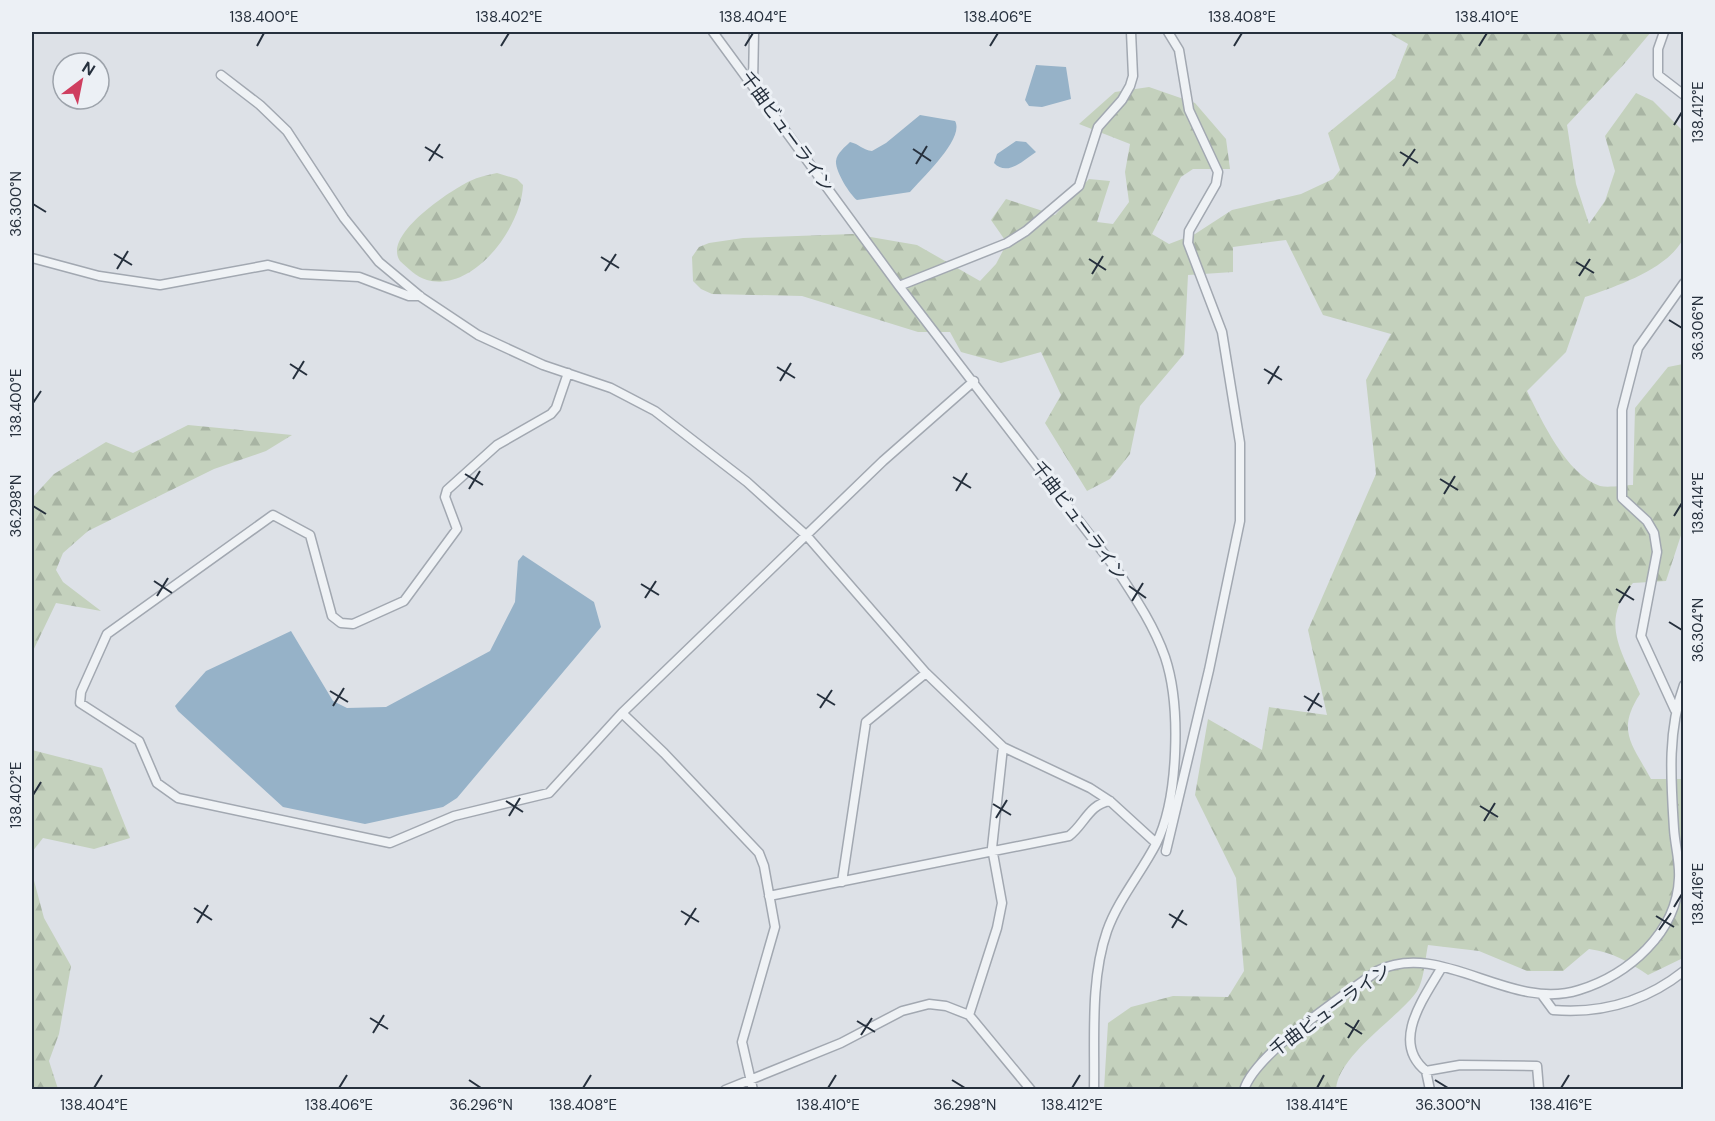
<svg xmlns="http://www.w3.org/2000/svg" width="1715" height="1121" viewBox="0 0 1715 1121" font-family="'DM Sans','Noto Sans JP',sans-serif">
  <style>
    .forest { fill: url(#forest-firs) }
    .water { fill: #96b2c8 }
    .lines { fill: none; stroke-linecap: round; stroke-linejoin: round }
    .minor-casing { stroke: #a2a8b1; stroke-width: 11 }
    .minor { stroke: #eff2f5; stroke-width: 8 }
    .ticks { fill: none; stroke: #26303d; stroke-width: 2 }
    .labels { text-anchor: middle; stroke-width: 6; stroke-linejoin: round; paint-order: stroke }
    .street-label { font-size: 18px; fill: #26303d; stroke: #ecf0f5 }
    .neatline { fill: none; stroke: #26303d; stroke-width: 2 }
    .ticks-label { font-size: 15px; text-anchor: middle; fill: #26303d }
  </style>
  <defs>
    <pattern id="forest-firs" width="22" height="20" patternUnits="userSpaceOnUse" patternTransform="scale(1.5)"><rect width="22" height="20" fill="#c4d1bd"/><path d="M5 1l3.5 6h-7zM16 11l3.5 6h-7z" fill="#a8b4a3"/></pattern>
  </defs>
  <rect width="100%" height="100%" fill="#dde1e7"/>
  <path class="forest" d="M1387,32h264l-26,31 -58,62 9,59 13,40 16,-23 10,-30 -10,-35 31,-43 17,8 30,30c0,17 4,98 0,108 -15,30 -68,48 -98,58l-19,55 -39,39c15,30 39,83 73,95 9,2 24,-1 33,-1l2,-77 33,-41 15,-3v165l-17,52 -33,2c-35,39 -10,70 7,111 -24,37 -8,50 11,85h32v179l-35,17c-19,-13 -36,-23 -59,-26l-26,22h-36l-48,-20 -51,-6c-3,14 -4,39 -13,49 -20,26 -76,61 -79,95h-232l4,-66 23,-16 42,-11 55,1 16,-26 -8,-93 -41,-83 13,-76 54,31 7,-43 58,8 -19,-85 68,-156 -10,-94 25,-46 -68,-19 -37,-75 -53,7v25l-45,3 -4,79 -44,52 -10,48 -20,25 -23,12 -42,-68 16,-28 -20,-43 -40,11 -40,-11 -11,-20h-32l-116,-36 -90,-2 -11,-5 -8,-8 -1,-24 7,-10 10,-4 34,-5 110,-4 64,11 63,36 16,-17 11,-21 -16,-23 15,-21 49,16 34,-36 21,2 -13,41 16,2 16,-22 -4,-30 5,-28 -51,-20 36,-32 34,-5 46,16 31,36 4,30h-37l-12,8 -29,57 17,10 26,-10 37,-24 69,-16 32,-15 7,-9 -12,-37 67,-55 13,-34z
    M497,173l20,6 6,6c-1,41 -49,108 -96,95 -11,-3 -19,-12 -27,-19 -18,-26 51,-71 70,-80 8,-4 18,-6 27,-8z
    M188,425l104,10 -26,16 -52,18 -126,62 -25,22 -7,17 7,12 38,29 -45,-8 -24,50v-155l22,-24 52,-32 27,11z
    M32,750l70,18 28,70 -36,11 -51,-11 -11,14z
    M32,873l12,45 27,48 -12,68 -10,27 9,28h-26z"/>
  <path class="water" d="M1036,65l30,2 5,32 -29,8 -13,-1 -4,-6z
    M920,115l35,6c10,17 -33,57 -45,71l-53,8c-7,-5 -22,-29 -21,-39 1,-8 9,-14 14,-19 9,2 13,8 22,9l14,-8z
    M1016,141l10,1 10,10c-12,8 -29,25 -42,11l3,-9z
    M523,555l71,47 7,25 -144,171 -14,9 -78,17 -82,-17 -105,-96 -3,-5 31,-35 85,-40 42,70 14,7 39,-1 104,-56 25,-49 3,-41z"/>
  <g class="lines">
    <g class="minor-casing">
      <path id="minor" d="M713,32l186,254 220,287c17,26 35,53 46,84 16,48 14,141 -9,187 -15,29 -38,56 -49,87 -17,49 -12,108 -13,159
        M1664,32l-6,17v26l26,20
        M221,75l39,30 27,26 57,87 35,44 42,35 57,38 65,30 68,23 44,23 92,71 60,54 119,137 77,74 87,41 20,13 46,42
        M753,84l1,-52
        M32,258l67,18 61,9 108,-20 33,9 58,3 50,19h11
        M899,286l108,-43 19,-12 53,-45 19,-59 24,-27 8,-14 3,-10 -2,-44
        M568,373l-12,35 -5,6 -54,31 -50,45 -2,7 12,32 -53,72 -51,23 -12,-1 -9,-7 -22,-81 -37,-20 -166,119 -26,58 -1,11 59,38 18,42 21,15 212,45 64,-27 95,-23 73,-80 261,-252 91,-80
        M1675,710l-34,-74 16,-84 -3,-19 -7,-12 -25,-23v-88l16,-62 46,-65
        M622,713l42,40 95,100 5,13 11,61 -33,115 11,48
        M1166,851l43,-181 31,-149v-78l-18,-111 -34,-89 1,-12 27,-47 2,-12 -29,-62 -10,-60 -11,-18
        M842,882l24,-160 60,-49
        M769,896l300,-60c15,-11 20,-32 41,-35
        M1442,967c-18,31 -52,75 -16,104l34,-6 77,1 2,24
        M1542,995l11,15c49,4 92,-8 131,-39
        M969,1015l28,-87 5,-25 -10,-55 11,-101
        M1426,1071l4,19
        M725,1090l116,-47 61,-32 27,-7 17,2 23,9 62,75
        M1244,1090c11,-37 100,-94 133,-119 64,-32 133,41 202,19 49,-15 98,-57 100,-112 1,-16 -4,-33 -5,-49 -3,-48 -7,-98 10,-144"/>
    </g>
    <use href="#minor" class="minor"/>
  </g>
  <path class="ticks" d="M257,46l7,-13M501,46l8,-13M745,46l8,-13M990,46l8,-13M1234,46l8,-13M1479,46l8,-13M1674,125l8,-13M425,147l18,11M913,149l18,12M1400,152l18,11M429,161l11,-17M916,164l11,-18M1403,166l12,-17M33,204l13,8M114,254l18,11M601,257l18,11M1089,259l17,11M1576,262l18,11M117,269l11,-18M605,271l11,-17M1092,274l11,-18M1579,276l11,-17M1669,320l13,8M290,364l17,11M777,367l18,11M1264,369l18,11M293,379l11,-18M780,381l11,-18M1268,384l11,-18M33,403l8,-12M465,474l18,11M953,477l18,11M1440,479l18,11M469,489l11,-18M956,491l11,-18M1444,494l11,-18M33,506l13,8M1674,516l8,-13M154,581l18,12M641,584l18,11M1129,586l17,12M1616,589l18,11M157,596l11,-18M645,598l11,-17M1132,601l11,-18M1619,603l11,-17M1669,622l13,8M330,691l18,11M817,694l18,11M1304,696l18,11M333,706l11,-18M820,708l12,-18M1308,711l11,-18M33,795l8,-13M506,801l17,11M993,804l18,11M1480,806l18,11M509,816l11,-18M996,818l11,-18M1484,821l11,-18M1674,907l8,-13M194,908l18,12M681,911l18,11M1169,914l18,11M1656,916l18,11M197,923l11,-18M685,925l11,-17M1172,928l11,-18M1659,930l12,-17M370,1018l18,11M857,1021l18,11M1345,1023l17,11M373,1033l11,-18M861,1035l11,-17M1348,1038l11,-18M469,1080l12,8M952,1080l13,8M1435,1080l13,8M94,1088l8,-13M339,1088l8,-13M583,1088l8,-13M828,1088l8,-13M1072,1088l8,-13M1317,1088l7,-13M1561,1088l8,-13"/>
  <g class="labels">
    <g class="street-label">
      <text transform="translate(787 132) rotate(54)" y="6">千曲ビューライン</text>
      <text transform="translate(1079 521) rotate(53)" y="6">千曲ビューライン</text>
      <text transform="translate(1330 1010) rotate(-36)" y="6">千曲ビューライン</text>
    </g>
  </g>
  <rect width="1715" height="1121" fill="none" stroke="#ecf0f5" stroke-width="66"/>
  <g transform="translate(81 81) rotate(32)"><circle r="28" fill="#ecf0f5" stroke="#9da3ab" stroke-width="1.5"/>
  <path d="M0-4.5L10 22L0 15L-10 22Z" fill="#cf3e5f"/>
  <text y="-9" font-size="16" font-weight="bold" text-anchor="middle" fill="#26303d">N</text>
  </g>
  <rect x="33" y="33" width="1649" height="1055" class="neatline"/>
  <g class="ticks-label">
    <text x="264" y="22">138.400°E</text>
    <text x="509" y="22">138.402°E</text>
    <text x="753" y="22">138.404°E</text>
    <text x="998" y="22">138.406°E</text>
    <text x="1242" y="22">138.408°E</text>
    <text x="1487" y="22">138.410°E</text>
    <text transform="translate(1698 112) rotate(-90)" y="5">138.412°E</text>
    <text transform="translate(16 204) rotate(-90)" y="5">36.300°N</text>
    <text transform="translate(1698 328) rotate(-90)" y="5">36.306°N</text>
    <text transform="translate(16 403) rotate(-90)" y="5">138.400°E</text>
    <text transform="translate(1698 503) rotate(-90)" y="5">138.414°E</text>
    <text transform="translate(16 506) rotate(-90)" y="5">36.298°N</text>
    <text transform="translate(1698 630) rotate(-90)" y="5">36.304°N</text>
    <text transform="translate(16 795) rotate(-90)" y="5">138.402°E</text>
    <text transform="translate(1698 894) rotate(-90)" y="5">138.416°E</text>
    <text x="94" y="1110">138.404°E</text>
    <text x="339" y="1110">138.406°E</text>
    <text x="481" y="1110">36.296°N</text>
    <text x="583" y="1110">138.408°E</text>
    <text x="828" y="1110">138.410°E</text>
    <text x="965" y="1110">36.298°N</text>
    <text x="1072" y="1110">138.412°E</text>
    <text x="1317" y="1110">138.414°E</text>
    <text x="1448" y="1110">36.300°N</text>
    <text x="1561" y="1110">138.416°E</text>
  </g>
</svg>
